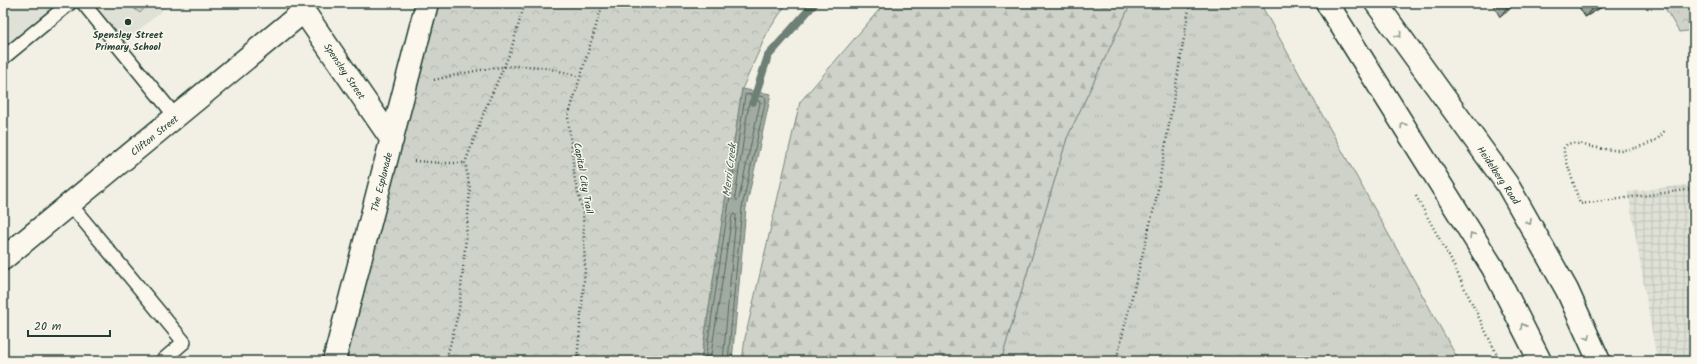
<svg xmlns="http://www.w3.org/2000/svg" width="1697" height="364" viewBox="0 0 1697 364" font-family="Kalam,sans-serif">
  <style>
    .built { fill: #e0e1d6 }
    .industrial { fill: url(#industrial-grid) }
    .grass { fill: url(#grass-tufts); stroke: #77887e }
    .forest { fill: url(#forest-firs); stroke: #77887e }
    .park { fill: url(#park-crowns); stroke: #77887e }
    .water { fill: url(#water-ripples); stroke: #6e7f75 }
    .lines { fill: none; stroke-linecap: round; stroke-linejoin: round }
    .shore { stroke: #536960; stroke-width: 1 }
    .stream { stroke: #6e7f75; stroke-width: 8 }
    .service-casing { stroke: #1f3d34; stroke-width: 16 }
    .minor-casing { stroke: #1f3d34; stroke-width: 25 }
    .primary-casing { stroke: #1f3d34; stroke-width: 25 }
    .path { stroke: #1f3d34; stroke-width: 2.5; stroke-dasharray: 1 3; stroke-linecap: butt }
    .service { stroke: #fbf7ec; stroke-width: 13 }
    .minor { stroke: #fbf7ec; stroke-width: 22 }
    .primary { stroke: #fbf7ec; stroke-width: 22 }
    .wall { fill: #9da39a; stroke: #1f3d34 }
    .shaded-wall { fill: #80857d; stroke: #1f3d34 }
    .building { fill: #b7beb3; stroke: #1f3d34 }
    .oneway { stroke: #8d9a90 }
    .poi-dot { fill: #1f3d34; stroke: #fbf7ec; stroke-width: 1.5 }
    .labels { text-anchor: middle; stroke-width: 3; stroke-linejoin: round; paint-order: stroke }
    .poi-label { font-size: 10px; font-weight: bold; fill: #1f3d34; stroke: #fbf7ec }
    .street-label { font-size: 10px; fill: #1f3d34; stroke: #fbf7ec }
    .water-label { font-size: 11px; font-style: italic; fill: #465e55; stroke: #fbf7ec }
  </style>
  <defs>
    <pattern id="industrial-grid" width="8" height="8" patternUnits="userSpaceOnUse"><rect width="8" height="8" fill="#e0e1d6"/><path d="M0 4h8M4 0v8" fill="none" stroke="#c0c2b8"/></pattern>
    <pattern id="grass-tufts" width="24" height="20" patternUnits="userSpaceOnUse"><rect width="24" height="20" fill="#cfd2c8"/><path d="M3 7l-1-3M5 7V3M7 7l1-3M15 17l-1-3M17 17v-4M19 17l1-3" fill="none" stroke="#b1b5ac"/></pattern>
    <pattern id="forest-firs" width="22" height="20" patternUnits="userSpaceOnUse"><rect width="22" height="20" fill="#cfd2c8"/><path d="M5 1l3.5 6h-7zM16 11l3.5 6h-7z" fill="#b1b5ac"/></pattern>
    <pattern id="park-crowns" width="20" height="18" patternUnits="userSpaceOnUse"><rect width="20" height="18" fill="#cfd2c8"/><path d="M2 6a3 3 0 1 1 6 0M12 15a3 3 0 1 1 6 0" fill="none" stroke="#b1b5ac"/></pattern>
    <pattern id="water-ripples" width="26" height="14" patternUnits="userSpaceOnUse"><rect width="26" height="14" fill="#a2aba1"/><path d="M2 4q2-2 4 0t4 0M15 11q2-2 4 0t4 0" fill="none" stroke="#838c84"/></pattern>
  </defs>
  <rect width="100%" height="100%" fill="#f2f0e5"/>
  <filter id="ink" filterUnits="userSpaceOnUse"><feTurbulence type="fractalNoise" baseFrequency=".025" numOctaves="2"/><feDisplacementMap in="SourceGraphic" scale="8" xChannelSelector="R" yChannelSelector="G"/><feConvolveMatrix kernelMatrix="1 2 1 2 8 2 1 2 1" color-interpolation-filters="sRGB"/></filter>
  <g filter="url(#ink)">
    <path class="built" d="M3,3h57l-57,48z
      M93,3h78l-46,39z"/>
    <path class="industrial" d="M1694,184v177h-37l-29,-169z"/>
    <path class="grass" d="M1131,3h129l199,358h-458l66,-223z"/>
    <path class="forest" d="M885,3h246l-64,135 -66,223h-259l3,-23 55,-236z"/>
    <path class="park" d="M127,3h22l-9,10z
      M438,3h349l-20,30 -25,56 -41,272h-355z
      M1662,3h32v27l-15,2z"/>
    <path class="water" d="M742,89l29,5 -25,114 -14,153h-31z"/>
    <g class="lines">
      <path class="shore" d="M751,100l8,1 1,2 -21,95 -2,2 -2,-3 14,-95z
        M705,361l40,-265 2,-2 18,3 1,2 -24,108 -14,154
        M710,361l22,-145 2,-2 2,2 -13,145"/>
      <path class="stream" d="M753,102l15,-46 47,-53"/>
      <g class="service-casing">
        <path id="service" d="M83,3l93,114
          M3,58l67,-55
          M70,204l114,138 -22,19"/>
      </g>
      <g class="minor-casing">
        <path id="minor" d="M298,3l94,137
          M3,259l301,-248
          M334,361l93,-358"/>
      </g>
      <g class="primary-casing">
        <path id="primary" d="M1327,3l166,265 47,93
          M1376,3l131,181 60,106 32,71"/>
      </g>
      <path class="path" d="M434,80c35,-8 70,-17 106,-13 13,2 26,6 39,9
        M1664,131c-6,10 -12,11 -22,15 -28,9 -43,1 -70,-3l-5,1 -3,4v5l16,51 114,-15
        M414,161l29,2h22
        M1416,196l35,64 49,101
        M446,361l13,-51 9,-94 2,-27 -5,-26 21,-56 24,-54 15,-50
        M577,361l8,-91 -2,-59 -8,-30 -7,-64 35,-114
        M1116,361l40,-161 34,-197"/>
      <use href="#service" class="service"/>
      <use href="#minor" class="minor"/>
      <use href="#primary" class="primary"/>
    </g>
    <path class="wall" d="M1492,3h23l-7,8 -8,6z
      M1582,3h27l-24,14 -6,-10z"/>
    <path class="shaded-wall" d="M1512,3h3l-7,8 -8,6 8,-11z
      M1599,3h10l-24,14 8,-10z"/>
    <path class="building" d="M1506,3h6l-4,3z
      M1591,3h8l-6,4z"/>
    <defs><path id="oneway-chevron" d="M-2-3.5L2.5 0L-2 3.5" fill="none" stroke-width="1.6" stroke-linecap="round" stroke-linejoin="round"/></defs>
    <g class="oneway">
      <use href="#oneway-chevron" transform="translate(1399 35) rotate(54)"/>
      <use href="#oneway-chevron" transform="translate(1403 125) rotate(-122)"/>
      <use href="#oneway-chevron" transform="translate(1529 222) rotate(61)"/>
      <use href="#oneway-chevron" transform="translate(1472 235) rotate(-122)"/>
      <use href="#oneway-chevron" transform="translate(1523 326) rotate(-117)"/>
      <use href="#oneway-chevron" transform="translate(1588 337) rotate(65)"/>
    </g>
  </g>
  <circle class="poi-dot" cx="128" cy="22" r="4"/>
  <g class="labels">
    <g class="poi-label">
      <text x="128" y="38">Spensley Street<tspan x="128" dy="12">Primary School</tspan></text>
    </g>
    <g class="street-label">
      <text transform="translate(345 71) rotate(56)" y="4">Spensley Street</text>
      <text transform="translate(154 135) rotate(-39)" y="4">Clifton Street</text>
      <text transform="translate(1499 175) rotate(56)" y="4">Heidelberg Road</text>
      <text transform="translate(584 178) rotate(80)" y="4">Capital City Trail</text>
      <text transform="translate(381 182) rotate(-76)" y="4">The Esplanade</text>
    </g>
    <g class="water-label">
      <text transform="translate(729 170) rotate(-83)" y="4">Merri Creek</text>
    </g>
  </g>
  <rect width="1697" height="364" fill="none" stroke="#fbf7ec" stroke-width="16"/>
  <rect x="8" y="8" width="1681" height="348" fill="none" stroke="#1f3d34" stroke-width="1.5" filter="url(#ink)"/>
  <path d="M28 330v6h82v-6" fill="none" stroke="#1f3d34" stroke-width="2"/>
  <text x="34" y="330" font-size="12" fill="#1f3d34" stroke="#fbf7ec" stroke-width="3" paint-order="stroke">20 m</text>
</svg>
